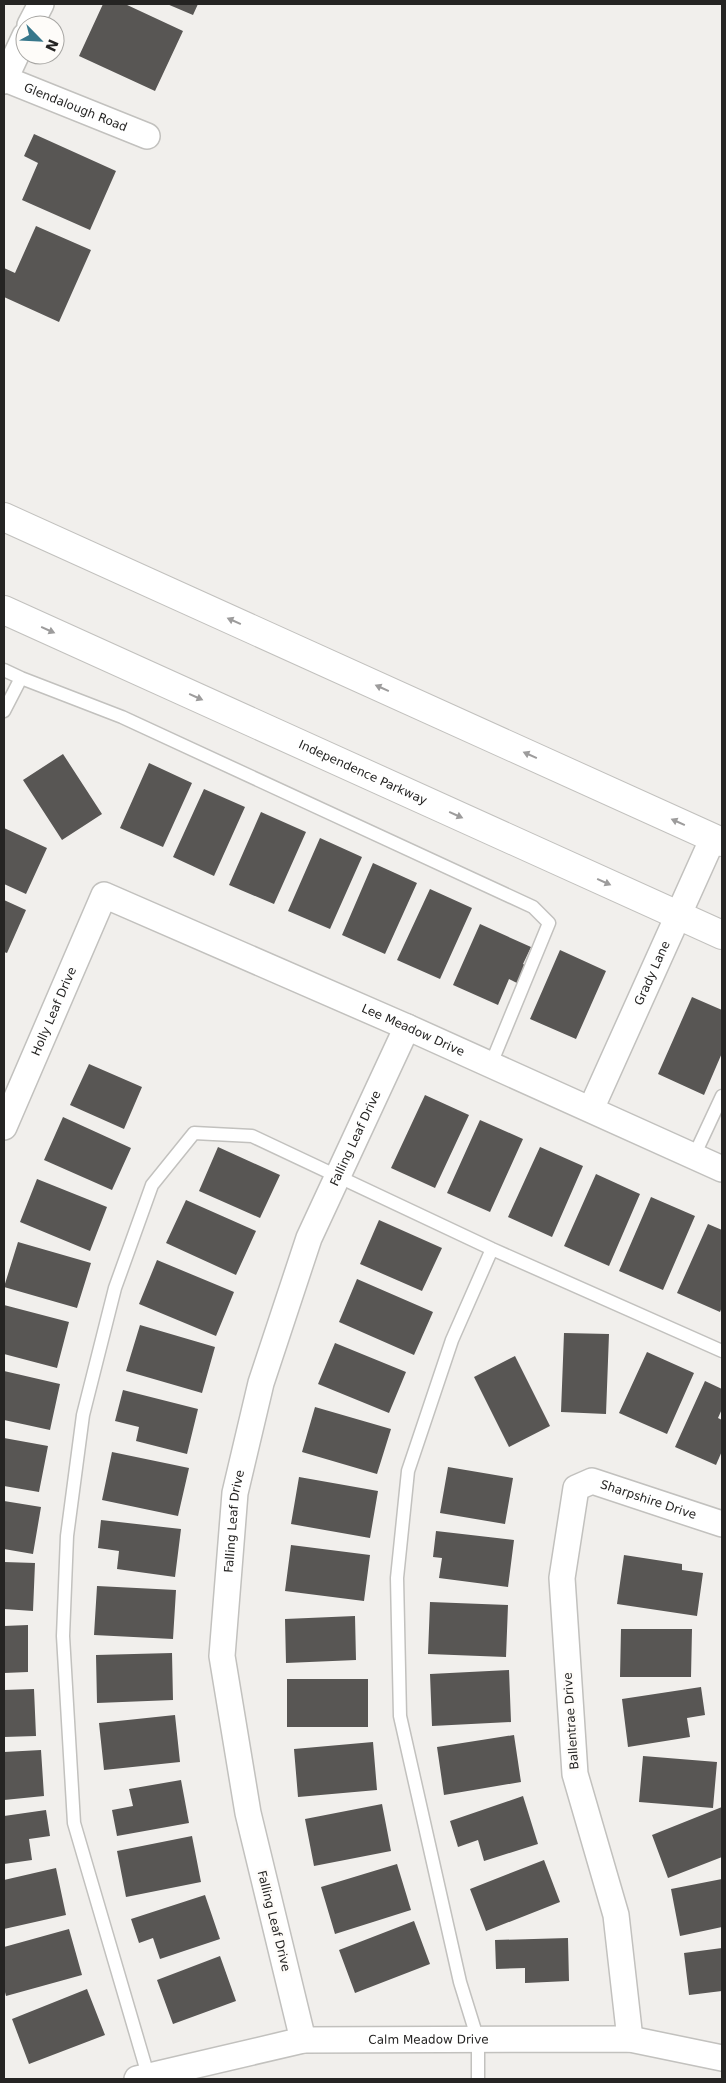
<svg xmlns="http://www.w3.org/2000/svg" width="726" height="2083" viewBox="0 0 726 2083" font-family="'DejaVu Sans',sans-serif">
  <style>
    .building { fill: #585654 }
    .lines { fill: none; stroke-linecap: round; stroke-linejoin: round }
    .lane-casing { stroke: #c2c1be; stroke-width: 15 }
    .street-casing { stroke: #c2c1be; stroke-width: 28 }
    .secondary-casing { stroke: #c2c1be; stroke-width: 30 }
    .lane { stroke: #fff; stroke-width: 12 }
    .street { stroke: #fff; stroke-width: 25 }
    .secondary { stroke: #fff; stroke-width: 28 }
    .oneway { fill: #9d9c9c }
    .labels { text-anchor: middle; stroke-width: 5; stroke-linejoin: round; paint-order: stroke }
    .street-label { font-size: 12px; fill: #252423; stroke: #fefcf9 }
  </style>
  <rect width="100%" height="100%" fill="#f1efec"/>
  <path class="building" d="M103,4h22l58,27 -28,60 -76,-35z
    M167,4h31l-5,11z
    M34,134l82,37 -26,59 -68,-30 16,-37 -14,-7z
    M36,226l55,24 -32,72 -55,-25v-29l11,5z
    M63,754l39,60 -40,26 -39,-60z
    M149,763l43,20 -29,64 -43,-19z
    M204,789l41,18 -31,69 -41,-19z
    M261,812l45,20 -32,72 -45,-19z
    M4,828l43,20 -21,46 -22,-10z
    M320,838l42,19 -32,72 -42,-18z
    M373,863l44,20 -32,71 -43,-19z
    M430,889l42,19 -32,71 -43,-19z
    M4,900l22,10 -19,43 -3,-1z
    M480,924l51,23 -8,17 4,2 -8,18 -10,-5 -11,26 -45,-20z
    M560,950l46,21 -30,68 -46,-20z
    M692,997l30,13v43l-18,42 -46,-21z
    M89,1064l53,23 -18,42 -54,-24z
    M425,1095l44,20 -34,73 -44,-20z
    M63,1117l68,31 -19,42 -68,-30z
    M480,1120l43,19 -33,73 -43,-19z
    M218,1147l62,28 -20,43 -61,-27z
    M540,1147l43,19 -31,71 -44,-20z
    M596,1174l44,20 -31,72 -45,-20z
    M37,1179l70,28 -17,44 -70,-29z
    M651,1197l44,19 -32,74 -44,-19z
    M186,1200l70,31 -20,44 -70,-32z
    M379,1220l63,28 -20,43 -62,-27z
    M708,1224l14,6v77l-2,5 -43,-19z
    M18,1242l73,21 -14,45 -73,-21z
    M157,1260l77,32 -18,44 -77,-32z
    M357,1279l76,33 -19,43 -75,-33z
    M4,1305l65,17 -12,46 -53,-14z
    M140,1325l75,22 -13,46 -76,-22z
    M564,1333l45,1 -3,80 -45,-2z
    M335,1343l71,29 -17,41 -71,-29z
    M647,1352l47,21 -27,61 -48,-21z
    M515,1356l35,70 -41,21 -35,-70z
    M4,1371l56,13 -10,46 -46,-10z
    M705,1381l17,8v20l-4,9 4,2v31l-6,14 -41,-18z
    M123,1390l75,19 -11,45 -51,-13 3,-14 -24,-6z
    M315,1407l76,22 -14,45 -75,-22z
    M4,1438l44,8 -9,46 -35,-6z
    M112,1452l77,16 -11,48 -76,-16z
    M448,1467l65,11 -8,46 -65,-11z
    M299,1477l79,14 -8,47 -79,-14z
    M4,1501l37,6 -8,47 -29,-5z
    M101,1520l80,9 -6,48 -58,-8 2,-18 -21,-3z
    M436,1531l78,9 -6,47 -69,-9 3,-20 -9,-1z
    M291,1545l79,10 -6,46 -79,-10z
    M624,1555l58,9v6l21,3 -6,43 -80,-12z
    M4,1562l31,1 -2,48 -29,-2z
    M97,1586l79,4 -3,49 -79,-4z
    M430,1602l78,3 -2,52 -78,-3z
    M355,1616l1,44 -70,3 -1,-44z
    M28,1625v47l-24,1v-47z
    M621,1629h71l-1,48h-71z
    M172,1653l1,47 -76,3 -1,-48z
    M509,1670l2,52 -79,4 -2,-52z
    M287,1679h81v48h-81z
    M701,1687l4,28 -18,3 3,19 -62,10 -6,-48z
    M34,1689l2,47 -32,1v-47z
    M175,1715l5,47 -76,8 -5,-47z
    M514,1735l7,47 -77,13 -7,-48z
    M373,1742l4,48 -79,7 -4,-48z
    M41,1750l3,46 -40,4v-48z
    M643,1756l74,6 -4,46 -74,-6z
    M181,1780l8,43 -72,13 -5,-26 21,-4 -4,-17z
    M523,1796l15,48 -54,17 -6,-21 -20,7 -8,-26z
    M382,1804l9,47 -77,15 -9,-47z
    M722,1807v50l-54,21 -16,-43z
    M46,1810l4,26 -21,3 3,21 -28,4v-48z
    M192,1836l9,46 -75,15 -9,-46z
    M544,1860l16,42 -74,29 -16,-42z
    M397,1864l14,46 -76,24 -14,-47z
    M56,1868l10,47 -62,14v-49z
    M722,1879v48l-42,9 -9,-47z
    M205,1895l15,44 -60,20 -7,-21 -14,5 -8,-24z
    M414,1921l16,43 -75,29 -16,-43z
    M69,1929l13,46 -76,21 -2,-8v-41z
    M568,1938l1,43 -44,2v-15l-29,1 -1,-29z
    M722,1948v43l-33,4 -5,-42z
    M220,1956l16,45 -63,23 -16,-44z
    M87,1989l18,46 -76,29 -17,-45z"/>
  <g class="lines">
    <g class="lane-casing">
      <path id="lane" d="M4,670l17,8 -17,33
        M21,678l101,39 411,190 16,16 -58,141
        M694,1156l28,-60
        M148,2075l-74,-252 -11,-187 4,-100 16,-121 32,-127 37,-103 42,-52 58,3 240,113 230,102
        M478,2079v-39l-18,-58 -60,-266 -3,-138 11,-107 44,-131 40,-91"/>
    </g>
    <g class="street-casing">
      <g id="street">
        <path d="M30,25l11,-21"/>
        <path id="s1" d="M5,79l142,57"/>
        <path d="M4,81l21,-45"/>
        <path id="s2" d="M591,1109l122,-271"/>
        <path id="s3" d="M4,1127l100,-232 303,132 315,142"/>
        <path id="s4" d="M630,2039l-14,-124 -41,-141 -13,-196 14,-90 16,-7 130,43"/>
        <path id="s5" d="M303,2040l-55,-227 -26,-157 13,-163 26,-110 48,-145 98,-211"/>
        <path id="s6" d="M137,2079l166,-39 327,-1 92,19"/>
      </g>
    </g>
    <g class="secondary-casing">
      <g id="secondary">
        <path d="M4,517l718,325"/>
        <path id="s7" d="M4,610l718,325"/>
      </g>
    </g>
    <use href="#lane" class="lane"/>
    <use href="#street" class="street"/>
    <use href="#secondary" class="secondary"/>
  </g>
  <defs><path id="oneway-solid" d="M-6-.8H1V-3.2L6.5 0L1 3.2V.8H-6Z" transform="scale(1.25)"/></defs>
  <g class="oneway">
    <use href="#oneway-solid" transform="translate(234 621) rotate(-156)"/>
    <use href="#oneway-solid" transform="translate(48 630) rotate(24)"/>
    <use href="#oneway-solid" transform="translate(382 688) rotate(-156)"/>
    <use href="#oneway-solid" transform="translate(196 697) rotate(24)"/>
    <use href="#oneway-solid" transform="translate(530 755) rotate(-156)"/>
    <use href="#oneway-solid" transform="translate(456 815) rotate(24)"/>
    <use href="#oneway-solid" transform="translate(678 822) rotate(-156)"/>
    <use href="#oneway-solid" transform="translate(604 882) rotate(24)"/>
  </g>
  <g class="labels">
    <g class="street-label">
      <text dy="4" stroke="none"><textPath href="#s1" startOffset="76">Glendalough Road</textPath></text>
      <text dy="4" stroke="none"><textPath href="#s7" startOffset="394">Independence Parkway</textPath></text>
      <text dy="4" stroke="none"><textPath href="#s2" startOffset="149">Grady Lane</textPath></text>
      <text dy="4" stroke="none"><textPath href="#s3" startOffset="126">Holly Leaf Drive</textPath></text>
      <text dy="4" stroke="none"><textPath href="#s3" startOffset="590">Lee Meadow Drive</textPath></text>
      <text dy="4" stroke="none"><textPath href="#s5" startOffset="932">Falling Leaf Drive</textPath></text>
      <text dy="4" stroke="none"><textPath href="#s4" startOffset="636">Sharpshire Drive</textPath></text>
      <text dy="4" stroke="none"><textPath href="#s5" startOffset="528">Falling Leaf Drive</textPath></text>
      <text transform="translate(571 1721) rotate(-94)" y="4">Ballentrae Drive</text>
      <text transform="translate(274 1921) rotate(76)" y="4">Falling Leaf Drive</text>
      <text dy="4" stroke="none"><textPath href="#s6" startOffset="296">Calm Meadow Drive</textPath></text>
    </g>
  </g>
  <rect width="726" height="2083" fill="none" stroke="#252423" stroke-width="10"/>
  <g transform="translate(40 40) rotate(114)"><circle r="24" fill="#fefcf9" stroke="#a7a6a3"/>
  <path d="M0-4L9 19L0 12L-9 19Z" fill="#37778b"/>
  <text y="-8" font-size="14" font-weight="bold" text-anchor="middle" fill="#252423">N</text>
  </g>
</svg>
